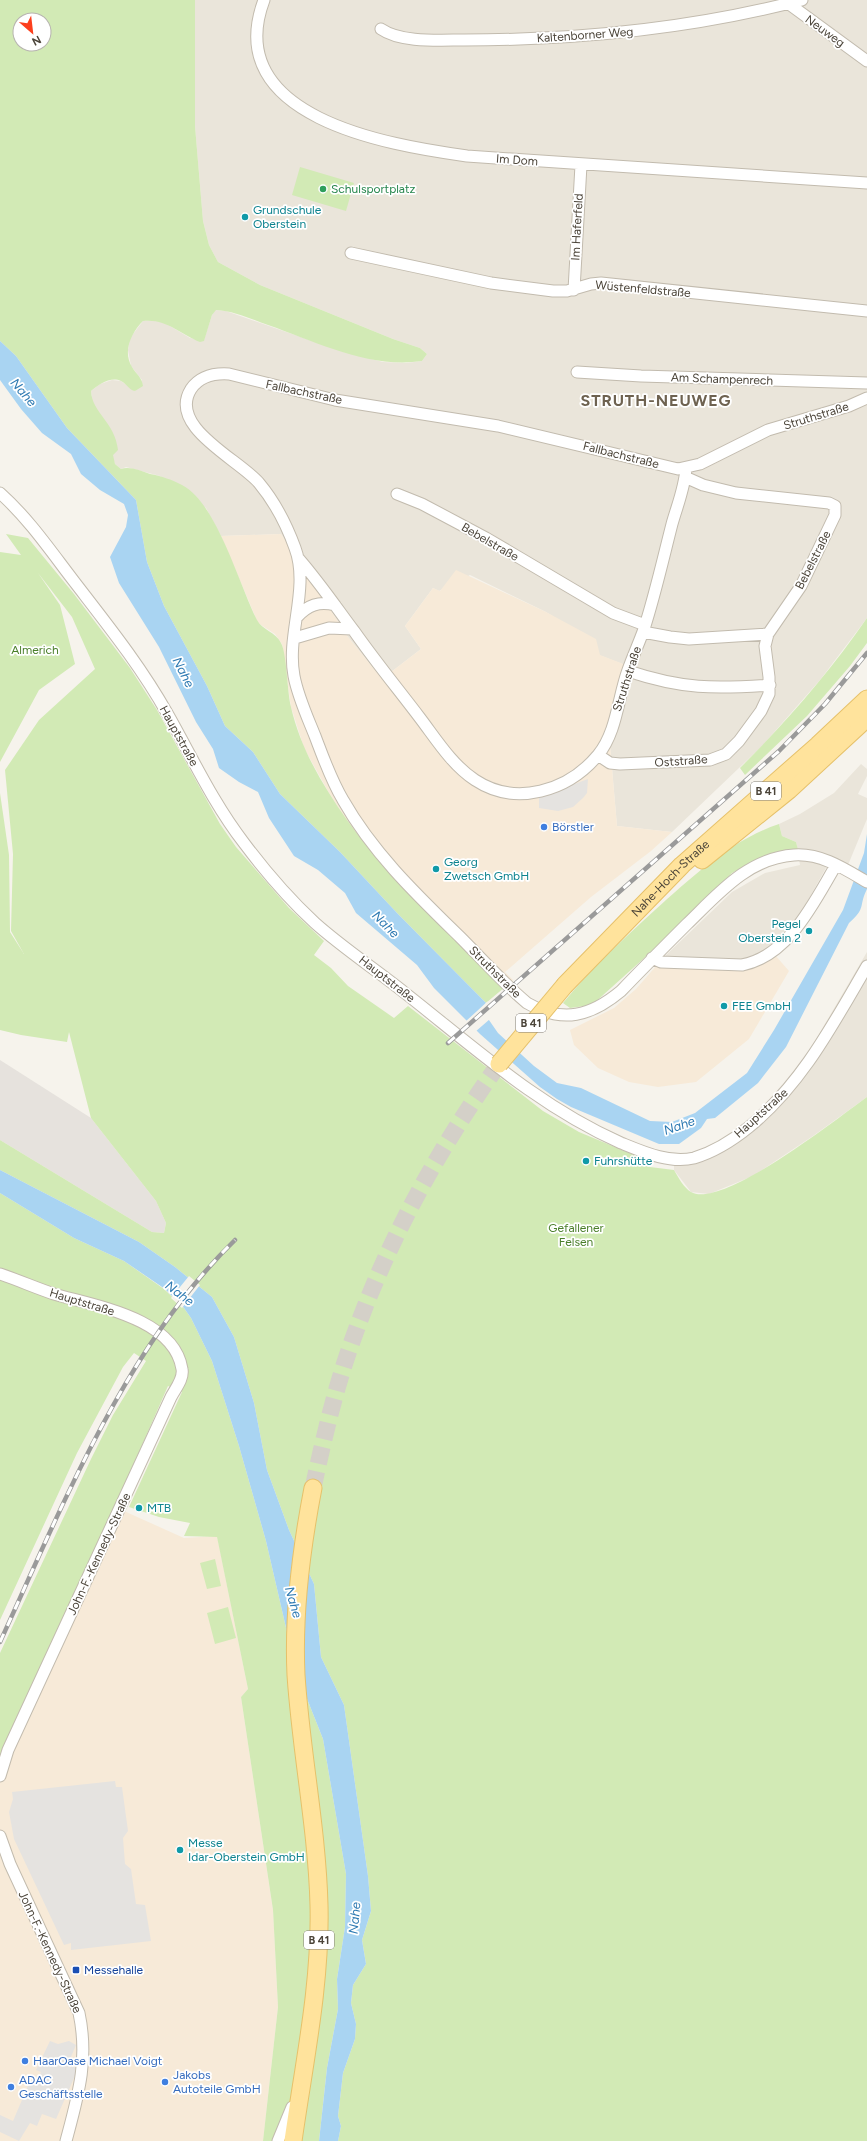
<svg xmlns="http://www.w3.org/2000/svg" width="867" height="2141" viewBox="0 0 867 2141" font-family="Figtree,sans-serif">
  <style>
    .residential { fill: #eae5da }
    .commercial { fill: #f7ead8 }
    .industrial { fill: #e6e2dd }
    .green { fill: #d2eab5; fill-rule: evenodd }
    .parking { fill: #e5e3e0 }
    .water { fill: #a9d4f2 }
    .pier { fill: #f6f3ec }
    .lines { fill: none; stroke-linecap: round; stroke-linejoin: round }
    .primary-tunnel { stroke: #d4d0c8; stroke-width: 17; stroke-dasharray: 17 8; stroke-linecap: butt }
    .street-casing { stroke: #c2bbae; stroke-width: 13 }
    .primary-casing { stroke: #e6c16a; stroke-width: 19 }
    .street { stroke: #fff; stroke-width: 11 }
    .primary { stroke: #ffe39c; stroke-width: 17 }
    .rail-casing { stroke: #9a9a9a; stroke-width: 4.5 }
    .rail { stroke: #fff; stroke-width: 3; stroke-dasharray: 9; stroke-linecap: butt }
    .primary-bridge-casing { stroke: #e6c16a; stroke-width: 19; stroke-linecap: butt }
    .primary-bridge { stroke: #ffe39c; stroke-width: 17 }
    .leisure-dot { fill: #2e9e5b; stroke: #fff; stroke-width: 1.5 }
    .culture-dot { fill: #0f9aa8; stroke: #fff; stroke-width: 1.5 }
    .shop-dot { fill: #3f7fe0; stroke: #fff; stroke-width: 1.5 }
    .transit-dot { fill: #1a4fb4; stroke: #fff; stroke-width: 1.5 }
    .labels { text-anchor: middle; stroke-width: 3.5; stroke-linejoin: round; paint-order: stroke }
    .shield { fill: #fff; stroke: #817c74; stroke-width: 1 }
    .shield-label { font-size: 11px; font-weight: bold; fill: #4b4439 }
    .street-label { font-size: 12px; fill: #4b4439; stroke: #fff }
    .leisure-label { font-size: 12px; fill: #27864d; stroke: #fff; text-anchor: start }
    .culture-label { font-size: 12px; fill: #0d838f; stroke: #fff; text-anchor: start }
    .park-label { font-size: 12px; fill: #4a7f2a; stroke: #fff }
    .shop-label { font-size: 12px; fill: #366cbe; stroke: #fff; text-anchor: start }
    .transit-label { font-size: 12px; fill: #164399; stroke: #fff; text-anchor: start }
    .water-label { font-size: 13px; font-style: italic; fill: #2e7ab2; stroke: #fff }
    .district-label { font-size: 16px; font-weight: bold; letter-spacing: 1px; fill: #6e6250; stroke: #fff }
  </style>
  <rect width="100%" height="100%" fill="#f6f3ec"/>
  <path class="residential" d="M195,0h672v618l-47,62 -58,66 -90,86 -55,-6 -9,-104 17,-57 -26,-10 -29,-28 -24,-15 -76,-37 -31,16 -6,-3 -28,38 16,23 -39,30 -34,-42 -67,-103 -60,2 -15,-28 -46,-32 -34,-9 -5,2 -6,-5 -23,-63 -1,-10 9,-7 12,-4 9,1 14,10 7,-11 -11,-14 -3,-16 2,-12 13,-17 10,-1 12,3 25,15 14,2 8,-25 3,-5 11,1 118,41 39,10 23,1 16,-2 5,-7 -7,-6 -27,-9 -133,-54 -42,-23 -9,-17 -6,-24 -8,-95z
    M861,764l6,5v7l-9,18 9,4v21l-19,46 -16,-8 -36,65 -24,27 -26,11 -82,-3 68,-65 33,-19 35,-8 -4,-23 -14,-6 -3,-12 21,-10 34,-21z
    M867,952v145l-54,39 -60,40 -44,18 -18,-2 -17,-22v-15l19,-2 34,-17 21,-13 33,-33 27,-37z"/>
  <path class="commercial" d="M281,534l67,103 34,42 39,-30 -16,-23 28,-38 7,3 16,-21 90,42 50,27 4,16 26,10 -18,57 9,104 55,6 -21,19 -60,46 -86,75 8,8 -8,7 -120,-120 -29,-33 -27,-41 -25,-45 -13,-41 -9,-63 -7,-10 -17,-11 -37,-87z
    M775,955l14,16 -40,68 -53,43 -38,5 -29,-5 -31,-14 -24,-23 -4,-15 44,-22 22,-19 21,-24 95,2z
    M115,1507l69,31 33,-2 31,153 -7,8 32,213 5,97 -15,134h-263v-385z"/>
  <path class="industrial" d="M0,1060l91,58 65,83 10,22 -2,10 -12,-1 -152,-92z"/>
  <path class="green" d="M0,0h195v126l8,95 6,24 9,17 42,23 133,54 27,9 7,6 -5,7c-53,8 -105,-19 -154,-36 -17,-6 -34,-14 -52,-15l-4,5 -8,26 -4,1c-19,-8 -35,-24 -57,-21 -11,11 -21,30 -11,46 4,7 10,10 11,19l-8,5c-6,-1 -8,-7 -14,-10 -10,-5 -22,3 -30,10 1,22 24,31 27,59l-5,5 2,9 6,5c9,-3 20,2 29,5 11,2 23,6 32,11 35,18 57,100 75,135 5,10 19,12 24,23 6,11 6,48 10,64 7,31 21,59 38,86 46,75 114,133 176,194l-19,16 -89,-90 -57,-61 -60,-58 -27,-42 -28,-26 -18,-40 -43,-80 -17,-44 -11,-62 -69,-72 -51,-72 -16,-15zM20,20h24v24h-24z
    M300,167l54,16 -8,28 -54,-16z
    M6,534l22,4 46,56 56,74 27,42 63,114 16,23 53,61 35,33 -10,14 17,13 17,18 46,32 14,-12 135,105 36,21 72,30 -1,5 24,3c4,7 10,18 17,22 31,18 148,-75 176,-95v1044h-529l3,-15 -3,-10 5,-43 12,-34 1,-15 -5,-21 2,-18 13,-21 -4,-24 9,-29 -3,-35 -24,-171 -23,-48 -7,-73 -25,-54 -22,-60 -13,-67 -20,-66 -22,-40 -37,-30 -36,-25 -139,-72v-30l152,92 12,1 2,-10 -10,-22 -65,-83 -22,-86 -2,10 -46,-7 -21,-5v-237l9,62 1,77 14,22 -13,-23 2,-77 -8,-84 34,-50 56,-51 -23,-52 -34,-44 22,32 15,59 -36,26 -39,72v-210l21,3z
    M867,618v25l-17,23 -43,50 -62,59 -5,-7c46,-46 90,-96 127,-150z
    M779,824l3,12 14,6 2,8 -41,9 -25,14 -50,51 -90,81 -22,3 -7,-5c28,-34 59,-63 92,-93 37,-33 76,-70 124,-86z
    M0,1193l74,45 50,23 40,28 20,19 7,10 21,43 27,85 27,95 30,130 27,68 23,135 -1,53 -8,52 1,30 -11,59 -8,73h-56l15,-134 -5,-97 -32,-213 7,-8 -31,-152 -33,-1 6,-13 -31,-6 -30,-10 53,-115 -14,-6 -53,121 -115,249v-103l91,-194 22,-44 33,-54 -12,-8 -11,14 -46,86 -77,167z
    M215,1559l6,27 -14,3 -7,-26z
    M228,1607l8,31 -21,6 -8,-31z"/>
  <path class="parking" d="M588,779l-1,14 -4,5 -10,9 -15,4 -19,-3v-11z
    M115,1781l1,6h6l6,44 -5,7 2,26 6,5 5,35 9,1 6,36 -80,9v-7l-7,2 -50,-106 -5,-27 4,-13 -1,-7z
    M50,2041l8,3 11,-3 7,4 -8,19 10,5 -22,50 -14,-5 -5,12 -7,-3 -11,18 -19,-9v-17l13,6 17,-40 6,3 5,-12 -5,-2z"/>
  <path class="water" d="M0,341l16,15 51,72 69,72 11,62 17,44 43,80 18,40 28,26 27,42 60,58 57,61 89,90 -4,7 16,23 36,33 23,17 24,5 69,33 22,1 23,-9 52,-40 27,-43 69,-120 21,-57 3,-19v55c-9,18 0,18 -18,34l-63,124 -28,36 -43,35 -8,1 -6,9 -22,16h-20l-88,-37 -14,-8 -17,-12 -60,-53 -46,-46 -17,-23 -61,-52 -11,-20 -27,-23 -24,-14 -25,-38 -11,-26 -19,-10 -20,-14 -6,-19 -17,-27 -37,-75 -40,-64 -9,-26 16,-30 2,-12 -4,-11 -24,-14 -19,-16 -10,-20 -29,-21 -21,-24 -21,-29z
    M0,1170l139,72 36,25 37,30 22,40 20,66 13,67 22,60 25,54 7,73 23,48 24,171 3,35 -9,29 4,24 -13,21 -2,18 5,21 -1,15 -12,34 -5,43 3,10 -3,15h-19l8,-73 11,-59 -1,-30 8,-52 1,-53 -23,-135 -27,-68 -30,-130 -27,-95 -27,-85 -21,-43 -7,-10 -19,-19 -41,-28 -50,-23 -74,-45z"/>
  <path class="pier" d="M488,1001l-4,9 6,9 -15,13 -10,-10z
    M189,1276l11,9 -18,23 -11,-10z"/>
  <g class="lines">
    <path class="primary-tunnel" d="M313,1488c11,-51 23,-103 41,-152 35,-98 85,-188 145,-272"/>
    <g class="street-casing">
      <path id="street" d="M264,0c-44,117 123,145 203,156l400,27
        M785,1l82,60
        M381,29c20,14 59,11 83,11 115,0 227,-11 338,-40
        M351,253l140,30 62,8h14l24,-7 10,-1 266,28
        M574,290l7,-125
        M577,372l64,4 226,7
        M867,398l-18,8 -81,24 -68,34 -22,5 -180,-43 -163,-26 -106,-26c-15,-1 -29,2 -38,15 -24,38 49,71 68,94 15,18 28,43 36,65 15,40 -9,87 -1,128 4,21 13,40 21,60 8,21 16,44 28,64 30,53 74,95 117,137 22,22 43,46 67,66 36,21 64,13 94,-12 22,-23 44,-45 66,-67 31,-30 61,-66 107,-69 27,-2 51,14 73,27
        M0,493c28,25 50,57 73,87 33,43 67,85 94,133 25,44 46,90 77,130 21,28 45,56 71,80 28,25 60,46 90,70 70,55 133,113 216,150 22,9 49,21 73,15 20,-6 39,-18 55,-31 53,-43 84,-103 118,-161
        M397,494l25,10 64,34 127,75 32,12
        M299,559c20,23 37,48 55,72 21,30 44,58 66,87 16,21 32,47 55,62 41,27 93,11 123,-25 19,-23 20,-58 30,-85 5,-14 11,-27 16,-41 11,-34 19,-70 28,-105 5,-18 13,-37 14,-56
        M297,617c11,-12 22,-16 38,-12
        M643,632l27,5 19,2 79,-5
        M295,638l34,-10 23,1
        M628,671c54,18 86,18 142,14
        M598,755l12,8 10,1 90,-4 16,-6 13,-13 22,-30 8,-17v-17l-4,-31 3,-12 33,-48 34,-71v-9l-6,-3 -93,-10 -33,-8 -18,-8
        M652,958l9,4 81,3c47,-9 72,-63 94,-100
        M0,1274c18,6 36,14 54,20 41,12 120,24 128,75 2,10 -7,20 -11,28l-163,353 -8,26
        M0,1836l10,28 69,149c10,47 -1,83 -13,128
        M278,2141l14,-34"/>
    </g>
    <g class="primary-casing">
      <g id="primary">
        <path d="M702,860l87,-70 78,-72"/>
        <path id="s1" d="M565,985l117,-120 136,-120 49,-46"/>
        <path d="M293,2141c11,-78 28,-157 26,-236 -2,-77 -18,-153 -23,-230 -3,-63 5,-125 17,-187"/>
      </g>
    </g>
    <use href="#street" class="street"/>
    <use href="#primary" class="primary"/>
    <g class="rail-casing">
      <path id="rail" d="M448,1043l331,-292 46,-47 42,-51
        M0,1642c63,-137 125,-295 235,-402"/>
    </g>
    <use href="#rail" class="rail"/>
    <g class="primary-bridge-casing">
      <path id="primary-bridge" d="M499,1064l66,-79"/>
    </g>
    <use href="#primary-bridge" class="primary-bridge"/>
  </g>
  <circle class="leisure-dot" cx="323" cy="189" r="4"/>
  <g class="culture-dot">
    <circle cx="245" cy="217" r="4"/>
    <circle cx="436" cy="869" r="4"/>
    <circle cx="809" cy="931" r="4"/>
    <circle cx="724" cy="1006" r="4"/>
    <circle cx="586" cy="1161" r="4"/>
    <circle cx="139" cy="1508" r="4"/>
    <circle cx="180" cy="1850" r="4"/>
  </g>
  <g class="shop-dot">
    <circle cx="544" cy="827" r="4"/>
    <circle cx="25" cy="2061" r="4"/>
    <circle cx="165" cy="2082" r="4"/>
    <circle cx="11" cy="2087" r="4"/>
  </g>
  <rect class="transit-dot" x="72" y="1966" width="8" height="8" rx="2"/>
  <g class="labels">
    <g class="shield">
      <rect x="751" y="782" width="30" height="18" rx="3"/>
      <rect x="516" y="1014" width="30" height="18" rx="3"/>
      <rect x="304" y="1931" width="30" height="18" rx="3"/>
    </g>
    <g class="shield-label">
      <text x="766" y="795">B 41</text>
      <text x="531" y="1027">B 41</text>
      <text x="319" y="1944">B 41</text>
    </g>
    <g class="street-label">
      <text transform="translate(825 31) rotate(36)" y="4">Neuweg</text>
      <text transform="translate(585 35) rotate(-4)" y="4">Kaltenborner Weg</text>
      <text transform="translate(517 160) rotate(4)" y="4">Im Dom</text>
      <text transform="translate(577 227) rotate(-87)" y="4">Im Haferfeld</text>
      <text transform="translate(643 289) rotate(5)" y="4">Wüstenfeldstraße</text>
      <text transform="translate(722 379) rotate(2)" y="4">Am Schampenrech</text>
      <text transform="translate(304 392) rotate(12)" y="4">Fallbachstraße</text>
      <text transform="translate(816 416) rotate(-17)" y="4">Struthstraße</text>
      <text transform="translate(621 455) rotate(14)" y="4">Fallbachstraße</text>
      <text transform="translate(490 542) rotate(30)" y="4">Bebelstraße</text>
      <text transform="translate(813 560) rotate(-63)" y="4">Bebelstraße</text>
      <text transform="translate(627 679) rotate(-72)" y="4">Struthstraße</text>
      <text transform="translate(179 736) rotate(61)" y="4">Hauptstraße</text>
      <text transform="translate(681 761) rotate(-4)" y="4">Oststraße</text>
      <text dy="4" stroke="none"><textPath href="#s1" startOffset="150">Nahe-Hoch-Straße</textPath></text>
      <text transform="translate(495 972) rotate(45)" y="4">Struthstraße</text>
      <text transform="translate(387 979) rotate(38)" y="4">Hauptstraße</text>
      <text transform="translate(761 1113) rotate(-42)" y="4">Hauptstraße</text>
      <text transform="translate(82 1302) rotate(17)" y="4">Hauptstraße</text>
      <text transform="translate(99 1554) rotate(-65)" y="4">John-F.-Kennedy-Straße</text>
      <text transform="translate(50 1952) rotate(65)" y="4">John-F.-Kennedy-Straße</text>
    </g>
    <g class="leisure-label">
      <text x="331" y="193">Schulsportplatz</text>
    </g>
    <g class="culture-label">
      <text x="253" y="214">Grundschule<tspan x="253" dy="14">Oberstein</tspan></text>
      <text x="444" y="866">Georg<tspan x="444" dy="14">Zwetsch GmbH</tspan></text>
      <text x="801" y="928" text-anchor="end">Pegel<tspan x="801" dy="14">Oberstein 2</tspan></text>
      <text x="732" y="1010">FEE GmbH</text>
      <text x="594" y="1165">Fuhrshütte</text>
      <text x="147" y="1512">MTB</text>
      <text x="188" y="1847">Messe<tspan x="188" dy="14">Idar-Oberstein GmbH</tspan></text>
    </g>
    <g class="park-label">
      <text x="35" y="654">Almerich</text>
      <text x="576" y="1232">Gefallener<tspan x="576" dy="14">Felsen</tspan></text>
    </g>
    <g class="shop-label">
      <text x="552" y="831">Börstler</text>
      <text x="33" y="2065">HaarOase Michael Voigt</text>
      <text x="173" y="2079">Jakobs<tspan x="173" dy="14">Autoteile GmbH</tspan></text>
      <text x="19" y="2084">ADAC<tspan x="19" dy="14">Geschäftsstelle</tspan></text>
    </g>
    <g class="transit-label">
      <text x="84" y="1974">Messehalle</text>
    </g>
    <g class="water-label">
      <text transform="translate(24 392) rotate(50)" y="5">Nahe</text>
      <text transform="translate(184 672) rotate(63)" y="5">Nahe</text>
      <text transform="translate(386 924) rotate(45)" y="5">Nahe</text>
      <text transform="translate(679 1125) rotate(-19)" y="5">Nahe</text>
      <text transform="translate(180 1293) rotate(37)" y="5">Nahe</text>
      <text transform="translate(294 1602) rotate(74)" y="5">Nahe</text>
      <text transform="translate(354 1918) rotate(-85)" y="5">Nahe</text>
    </g>
    <g class="district-label">
      <text x="656" y="406">STRUTH-NEUWEG</text>
    </g>
  </g>
  <g transform="translate(32 32) rotate(152)"><circle r="19" fill="#ffffff" stroke="#b7b4b0"/>
  <path d="M0-3L7 15L0 10L-7 15Z" fill="#fc3f1d"/>
  <text y="-6" font-size="11" font-weight="bold" text-anchor="middle" fill="#4b4439">N</text>
  </g>
</svg>
